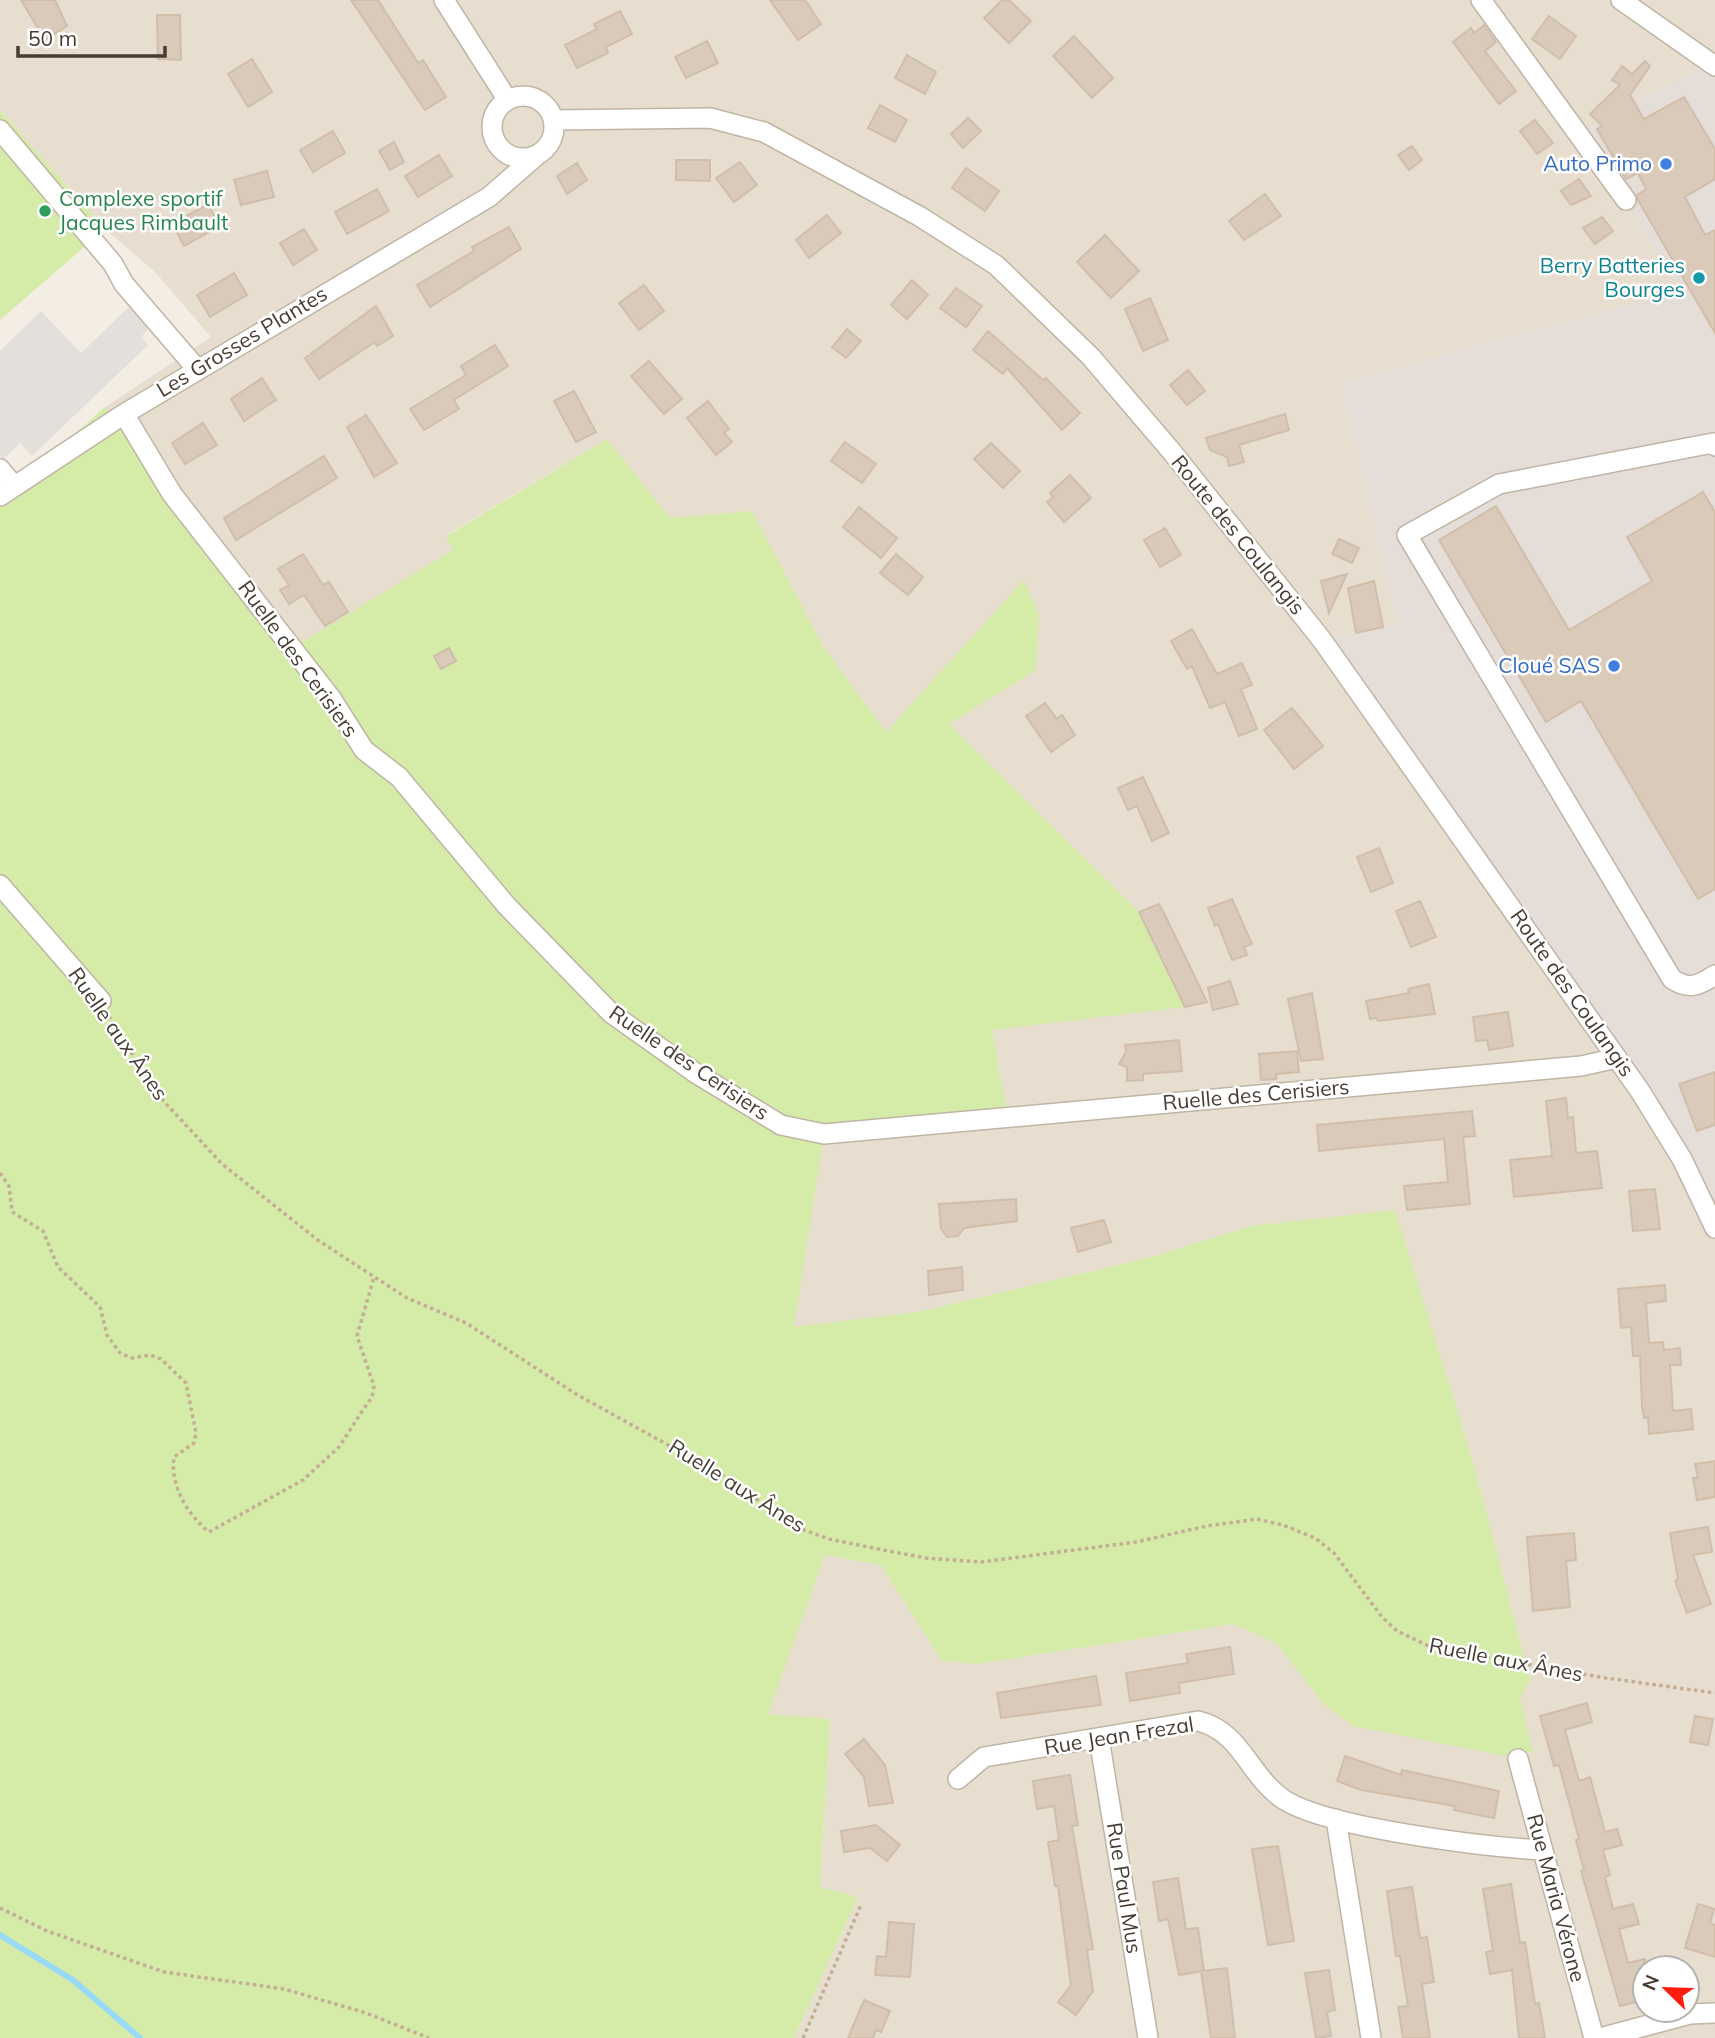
<svg xmlns="http://www.w3.org/2000/svg" width="1715" height="2038" viewBox="0 0 1715 2038" font-family="Mulish,sans-serif">
  <style>
    .residential { fill: #e8ded0; fill-rule: evenodd }
    .industrial { fill: #e5ded8 }
    .green { fill: #d4eca7 }
    .parking { fill: #e3e0dc }
    .lines { fill: none; stroke-linecap: round; stroke-linejoin: round }
    .stream { stroke: #98daf7; stroke-width: 6 }
    .building { fill: #d9caba; stroke: #d1beaa; stroke-width: 2 }
    .minor-casing { stroke: #c0b4a5; stroke-width: 22 }
    .path { stroke: #c3ae95; stroke-width: 3.5; stroke-dasharray: 3.5 3.5; stroke-linecap: butt }
    .minor { stroke: #fff; stroke-width: 19 }
    .shop-dot { fill: #3f7fe0; stroke: #fff; stroke-width: 2.5 }
    .leisure-dot { fill: #2e9e5b; stroke: #fff; stroke-width: 2.5 }
    .culture-dot { fill: #0f9aa8; stroke: #fff; stroke-width: 2.5 }
    .labels { text-anchor: middle; stroke-width: 5; stroke-linejoin: round; paint-order: stroke }
    .shop-label { font-size: 21px; fill: #366cbe; stroke: #fff; text-anchor: end }
    .leisure-label { font-size: 21px; fill: #27864d; stroke: #fff; text-anchor: start }
    .culture-label { font-size: 21px; fill: #0d838f; stroke: #fff; text-anchor: end }
    .street-label { font-size: 21px; fill: #463c33; stroke: #fff }
  </style>
  <rect width="100%" height="100%" fill="#f3ede3"/>
  <path class="residential" d="M0,0h1715v66l-137,66 104,158 -340,93 56,241 -75,16 317,451 75,137v810h-921l64,-141 -38,-10 10,-168 -63,-5 58,-159 56,10 61,96 35,3 256,-40 43,19 48,61 196,-5 10,-20 -58,-221 -77,-247 -144,15 -103,32 -230,54 -125,16 31,-194 184,-16 -16,-88 147,-118 -190,-188 87,-54 -12,-89 -138,151 -62,-84 -72,-137 -82,7 -63,-79 -161,96 7,15 -167,103 -77,-100 -104,-146 106,-70 -55,-64 -51,-44 -105,-119zM1645,1968h42v42h-42z"/>
  <path class="industrial" d="M1710,62l5,4v1162l-33,-69 -360,-519 76,-16 -57,-241 341,-93 -104,-158z"/>
  <path class="green" d="M0,110l105,119 -105,91z
    M105,407l104,146 77,99 167,-102 -7,-14 161,-97 63,79 82,-7 72,137 62,84 138,-152 15,35 -3,55 -87,54 190,188 46,95 -193,23 16,88 -184,16 -30,193 124,-15 230,-54 103,-32 144,-16 77,248 58,221 -10,20 13,53 -32,3 -148,-29 -29,-22 -48,-61 -43,-19 -256,40 -35,-3 -61,-96 -56,-10 -57,159 62,5 -10,168 38,10 -64,141h-794v-1537z"/>
  <path class="parking" d="M129,307l20,21 -8,9 7,8 -116,111 -12,-13 -17,16 -3,-4v-104l41,-40 40,42z"/>
  <g class="lines">
    <path class="stream" d="M0,1935l73,45 67,58"/>
  </g>
  <path class="building" d="M21,0h34l12,26 -22,14z
    M351,0h27l40,63 5,-3 23,37 -21,13z
    M770,0h35l16,24 -23,16z
    M1002,0h7l22,21 -22,22 -25,-25z
    M620,11l12,23 -26,13 2,6 -31,15 -12,-23 32,-16 -3,-5z
    M157,15h23l1,45 -23,-1z
    M1549,16l27,20 -16,23 -28,-20z
    M1484,25l12,17 -11,9 31,40 -17,13 -46,-62 18,-14 3,5z
    M1074,36l39,42 -21,20 -39,-42z
    M707,41l11,22 -32,15 -11,-21z
    M907,55l29,17 -11,22 -30,-16z
    M252,59l20,33 -24,15 -20,-33z
    M1645,61l5,5 -20,29 14,24 40,-22 31,52v30l-30,18 20,38 10,-5v103l-77,-133 -1,-5 9,-6 -8,-16 -12,6 -29,-50 5,-3 -12,-12 30,-29 -8,-5 10,-14 10,8z
    M880,105l27,15 -12,22 -27,-14z
    M968,118l13,13 -18,17 -12,-14z
    M1535,120l18,23 -16,11 -17,-23z
    M333,131l12,22 -32,19 -13,-22z
    M394,142l10,20 -14,8 -11,-19z
    M1412,146l10,14 -13,10 -11,-15z
    M439,155l13,21 -34,21 -13,-21z
    M676,160h34v21l-34,-1z
    M740,162l17,23 -23,17 -18,-24z
    M577,163l10,17 -20,14 -10,-18z
    M966,168l33,23 -14,20 -33,-23z
    M267,171l7,26 -33,8 -7,-25z
    M1579,179l12,17 -20,9 -10,-14z
    M377,189l12,22 -42,23 -12,-22z
    M1265,194l16,22 -37,24 -15,-19z
    M208,204l12,22 -36,20 -12,-22z
    M827,215l14,18 -32,25 -13,-18z
    M1602,217l11,14 -18,13 -12,-16z
    M509,227l12,22 -91,58 -13,-22 57,-34 -2,-4z
    M304,229l13,21 -24,15 -13,-22z
    M1105,235l34,36 -28,27 -34,-36z
    M234,273l13,22 -37,22 -13,-22z
    M912,280l16,15 -21,24 -16,-14z
    M644,285l20,26 -25,19 -20,-27z
    M956,288l26,18 -16,21 -26,-19z
    M1150,298l18,42 -25,11 -18,-42z
    M376,306l17,30 -16,10 -2,-4 -56,37 -14,-21z
    M847,329l14,12 -15,17 -14,-11z
    M988,331l55,49 3,-2 34,35 -18,17 -55,-62 -4,6 -30,-24z
    M495,345l13,21 -54,34 5,9 -35,21 -14,-21 56,-34 -5,-9z
    M649,361l33,38 -18,15 -33,-38z
    M1188,370l17,21 -18,14 -17,-20z
    M262,378l14,22 -32,21 -13,-22z
    M574,391l22,41 -20,10 -22,-41z
    M708,401l21,28 -5,4 8,9 -16,13 -29,-37z
    M1285,414l4,16 -50,15 5,17 -15,4 -2,-9 -17,-7 -4,-12z
    M366,415l31,48 -23,14 -27,-50z
    M203,423l14,22 -32,19 -13,-21z
    M845,442l31,22 -14,19 -31,-22z
    M991,443l29,28 -17,17 -29,-29z
    M324,456l13,22 -101,62 -12,-22z
    M1070,475l21,23 -27,24 -17,-20 6,-5 -3,-4z
    M1703,492l12,20v377l-17,10 -117,-198 -35,21 -107,-182 57,-34 73,124 83,-49 -25,-44z
    M859,507l38,31 -16,20 -38,-31z
    M1165,528l16,27 -21,12 -16,-27z
    M1339,539l20,9 -7,15 -20,-9z
    M303,554l20,31 6,-3 19,30 -23,14 -21,-31 -15,9 -9,-14 9,-5 -11,-16z
    M896,554l27,23 -15,18 -28,-22z
    M1347,574l-18,39 -8,-32z
    M1374,581l9,46 -27,6 -8,-45z
    M1192,629l25,45 25,-11 10,22 -11,4 16,40 -18,7 -14,-34 -15,6 -18,-42 -5,3 -16,-28z
    M449,648l7,13 -15,8 -7,-13z
    M1045,703l12,16 5,-4 13,20 -24,17 -25,-36z
    M1292,708l31,38 -29,23 -30,-39z
    M1143,777l26,56 -17,8 -15,-35 -9,4 -10,-22z
    M1379,848l14,35 -22,9 -14,-35z
    M1232,899l20,45 -8,3 3,8 -15,5 -14,-36 -3,2 -7,-18z
    M1420,901l16,36 -25,10 -15,-36z
    M1159,904l6,11 42,87 -22,5 -46,-95z
    M1230,981l8,23 -25,6 -5,-22z
    M1429,984l6,30 -57,7 -1,-3 -7,1 -4,-18 43,-8 -1,-4z
    M1312,993l11,66 -22,2 -13,-62z
    M1508,1012l5,34 -24,4 -2,-10 -11,1 -3,-24z
    M1179,1040l3,31 -39,3v6l-16,1v-14l-8,-3 7,-12 -1,-7z
    M1297,1051l2,21 -23,2v5l-15,1 -2,-26z
    M1715,1072v53l-18,6 -18,-47z
    M1566,1098l2,20 5,-1 3,36 21,-2 5,37 -88,9 -4,-37 42,-4 -6,-55z
    M1472,1111l3,25 -12,1 7,67 -63,6 -3,-24 44,-4 -4,-43 -125,12 -2,-26z
    M1655,1189l5,40 -27,2 -4,-40z
    M1016,1199l1,22 -53,7 -6,8 -11,1 -6,-8 -2,-25z
    M1104,1220l7,22 -33,10 -7,-24z
    M962,1267l1,23 -34,5 -1,-24z
    M1665,1285l1,16 -20,2 3,40 14,-1 1,8 16,-2 1,17h-11l3,46 18,-2 2,20 -44,5 -1,-17 -4,1 -2,-12 -2,-50h-7l-2,-29 -10,1 -3,-39z
    M1715,1461v36l-18,3 -4,-22 5,-1 -3,-13z
    M1708,1527l4,25 -19,3 18,49 -24,9 -12,-32 3,-2 -8,-46z
    M1574,1533l2,27 -10,1 4,46 -37,4 -6,-74z
    M1230,1647l4,27 -55,9 1,10 -50,8 -4,-28 62,-10 -2,-9z
    M1096,1676l5,29 -100,13 -4,-25z
    M1587,1703l5,19 -27,8 14,51 11,-4 15,55 12,-3 5,16 -19,5 7,25 -5,2 8,32 20,-5 6,20 -20,5 9,34 17,-4v17l-7,1 6,23 -24,6 -39,-135 3,-1 -8,-30 3,-1 -20,-74 -5,1 -14,-50z
    M1695,1716l18,3 -5,26 -18,-3z
    M864,1739l21,26 8,38 -24,3 -5,-29 -19,-23z
    M1345,1756l56,19 1,-5 97,21 -5,27 -40,-8 1,-4 -94,-16 -24,-9z
    M1070,1775l8,50 -6,1 21,123 -6,1 6,41 -17,24 -18,-13 13,-17 -13,-99h-3l-7,-44 11,-2 -5,-34 -17,3 -4,-28z
    M876,1825l24,20 -13,16 -17,-13 -26,4 -3,-21z
    M1278,1846l16,95 -26,4 -16,-96z
    M1178,1878l8,51 12,-1 6,43 -25,4 -11,-56 -9,2 -6,-39z
    M1511,1884l9,59 5,-1 10,62 4,-1 6,35h-26l-7,-68 -22,4 -4,-22 7,-1 -10,-62z
    M1412,1887l8,51 7,-1 7,45 -12,2 8,54h-27l-5,-31 10,-1 -8,-50h-4l-9,-65z
    M1698,1904l16,5 -4,14 5,2v32l-30,-9z
    M889,1922l25,2 -4,53 -35,-2 2,-19 9,1z
    M1227,1968l8,70h-24l-10,-67z
    M1329,1970l6,40 -8,2 4,24 -15,2 -11,-65z
    M864,2000l26,11 -9,21 -5,-2 -3,8h-25z"/>
  <g class="lines">
    <g class="minor-casing">
      <path id="minor" d="M444,0l63,99
        M1481,0l145,200
        M1621,0l94,66
        M492 127a31 31 0 1 1 62 0a31 31 0 1 1-62 0Z
        M554,120l156,-2 54,14 155,84 77,49 95,92 81,95 150,188 318,451 42,68 33,69
        M0,130l113,134 11,20 73,85
        M124,414l48,80 159,204 33,52 35,27 107,128 105,108 86,61 84,51 43,9 757,-68 36,-8
        M1715,446l-2,-3 -214,41 -92,51 265,444c17,11 26,7 43,-4
        M0,469l14,17
        M0,496l124,-82 365,-217 47,-41
        M0,885l101,116
        M1099,1738l49,300
        M1518,1759l76,279
        M958,1779l26,-22 214,-36c43,10 51,55 85,78 43,29 204,48 260,51
        M1336,1819l35,219
        M1600,2038l90,-24 25,-1"/>
    </g>
    <path class="path" d="M109,1016l48,78 65,70 97,77 88,57 59,25 110,71 148,82 72,51 33,12 49,10 48,9 55,4 155,-20 71,-16 50,-7 26,6 32,13 19,15 48,64 15,14 36,17 173,30 109,15
      M0,1173l9,13 3,26 31,19 15,36 42,40 7,28 13,18 12,5 18,-3 11,4 25,24 10,50 -2,10 -20,14c-4,29 13,57 35,75l94,-52 36,-33 22,-34 11,-16 2,-11 -17,-50 17,-59
      M0,1908l47,23 117,41 120,17 82,24 63,25
      M803,2038l58,-133"/>
    <use href="#minor" class="minor"/>
  </g>
  <g class="shop-dot">
    <circle cx="1666" cy="164" r="7"/>
    <circle cx="1614" cy="666" r="7"/>
  </g>
  <circle class="leisure-dot" cx="45" cy="211" r="7"/>
  <circle class="culture-dot" cx="1699" cy="278" r="7"/>
  <g class="labels">
    <g class="shop-label">
      <text x="1652" y="171">Auto Primo</text>
      <text x="1600" y="673">Cloué SAS</text>
    </g>
    <g class="leisure-label">
      <text x="59" y="206">Complexe sportif<tspan x="59" dy="24">Jacques Rimbault</tspan></text>
    </g>
    <g class="culture-label">
      <text x="1685" y="273">Berry Batteries<tspan x="1685" dy="24">Bourges</tspan></text>
    </g>
    <g class="street-label">
      <text transform="translate(242 342) rotate(-31)" y="7">Les Grosses Plantes</text>
      <text transform="translate(1238 535) rotate(51)" y="7">Route des Coulangis</text>
      <text transform="translate(298 659) rotate(54)" y="7">Ruelle des Cerisiers</text>
      <text transform="translate(1572 993) rotate(55)" y="7">Route des Coulangis</text>
      <text transform="translate(118 1034) rotate(55)" y="7">Ruelle aux Ânes</text>
      <text transform="translate(689 1063) rotate(34)" y="7">Ruelle des Cerisiers</text>
      <text transform="translate(1256 1095) rotate(-5)" y="7">Ruelle des Cerisiers</text>
      <text transform="translate(737 1486) rotate(32)" y="7">Ruelle aux Ânes</text>
      <text transform="translate(1506 1660) rotate(11)" y="7">Ruelle aux Ânes</text>
      <text transform="translate(1119 1736) rotate(-9)" y="7">Rue Jean Frezal</text>
      <text transform="translate(1124 1888) rotate(81)" y="7">Rue Paul Mus</text>
      <text transform="translate(1556 1898) rotate(75)" y="7">Rue Maria Vérone</text>
    </g>
  </g>
  <g transform="translate(1666 1989) rotate(293)"><circle r="33" fill="#ffffff" stroke="#b5b1ad" stroke-width="2"/>
  <path d="M0-5L12 26L0 18L-12 26Z" fill="#ff1b0e"/>
  <text y="-10" font-size="19" font-weight="bold" text-anchor="middle" fill="#463c33">N</text>
  </g>
  <path d="M18 46v10h147v-10" fill="none" stroke="#463c33" stroke-width="3.5"/>
  <text x="28" y="46" font-size="21" fill="#463c33" stroke="#ffffff" stroke-width="5" paint-order="stroke">50 m</text>
</svg>
